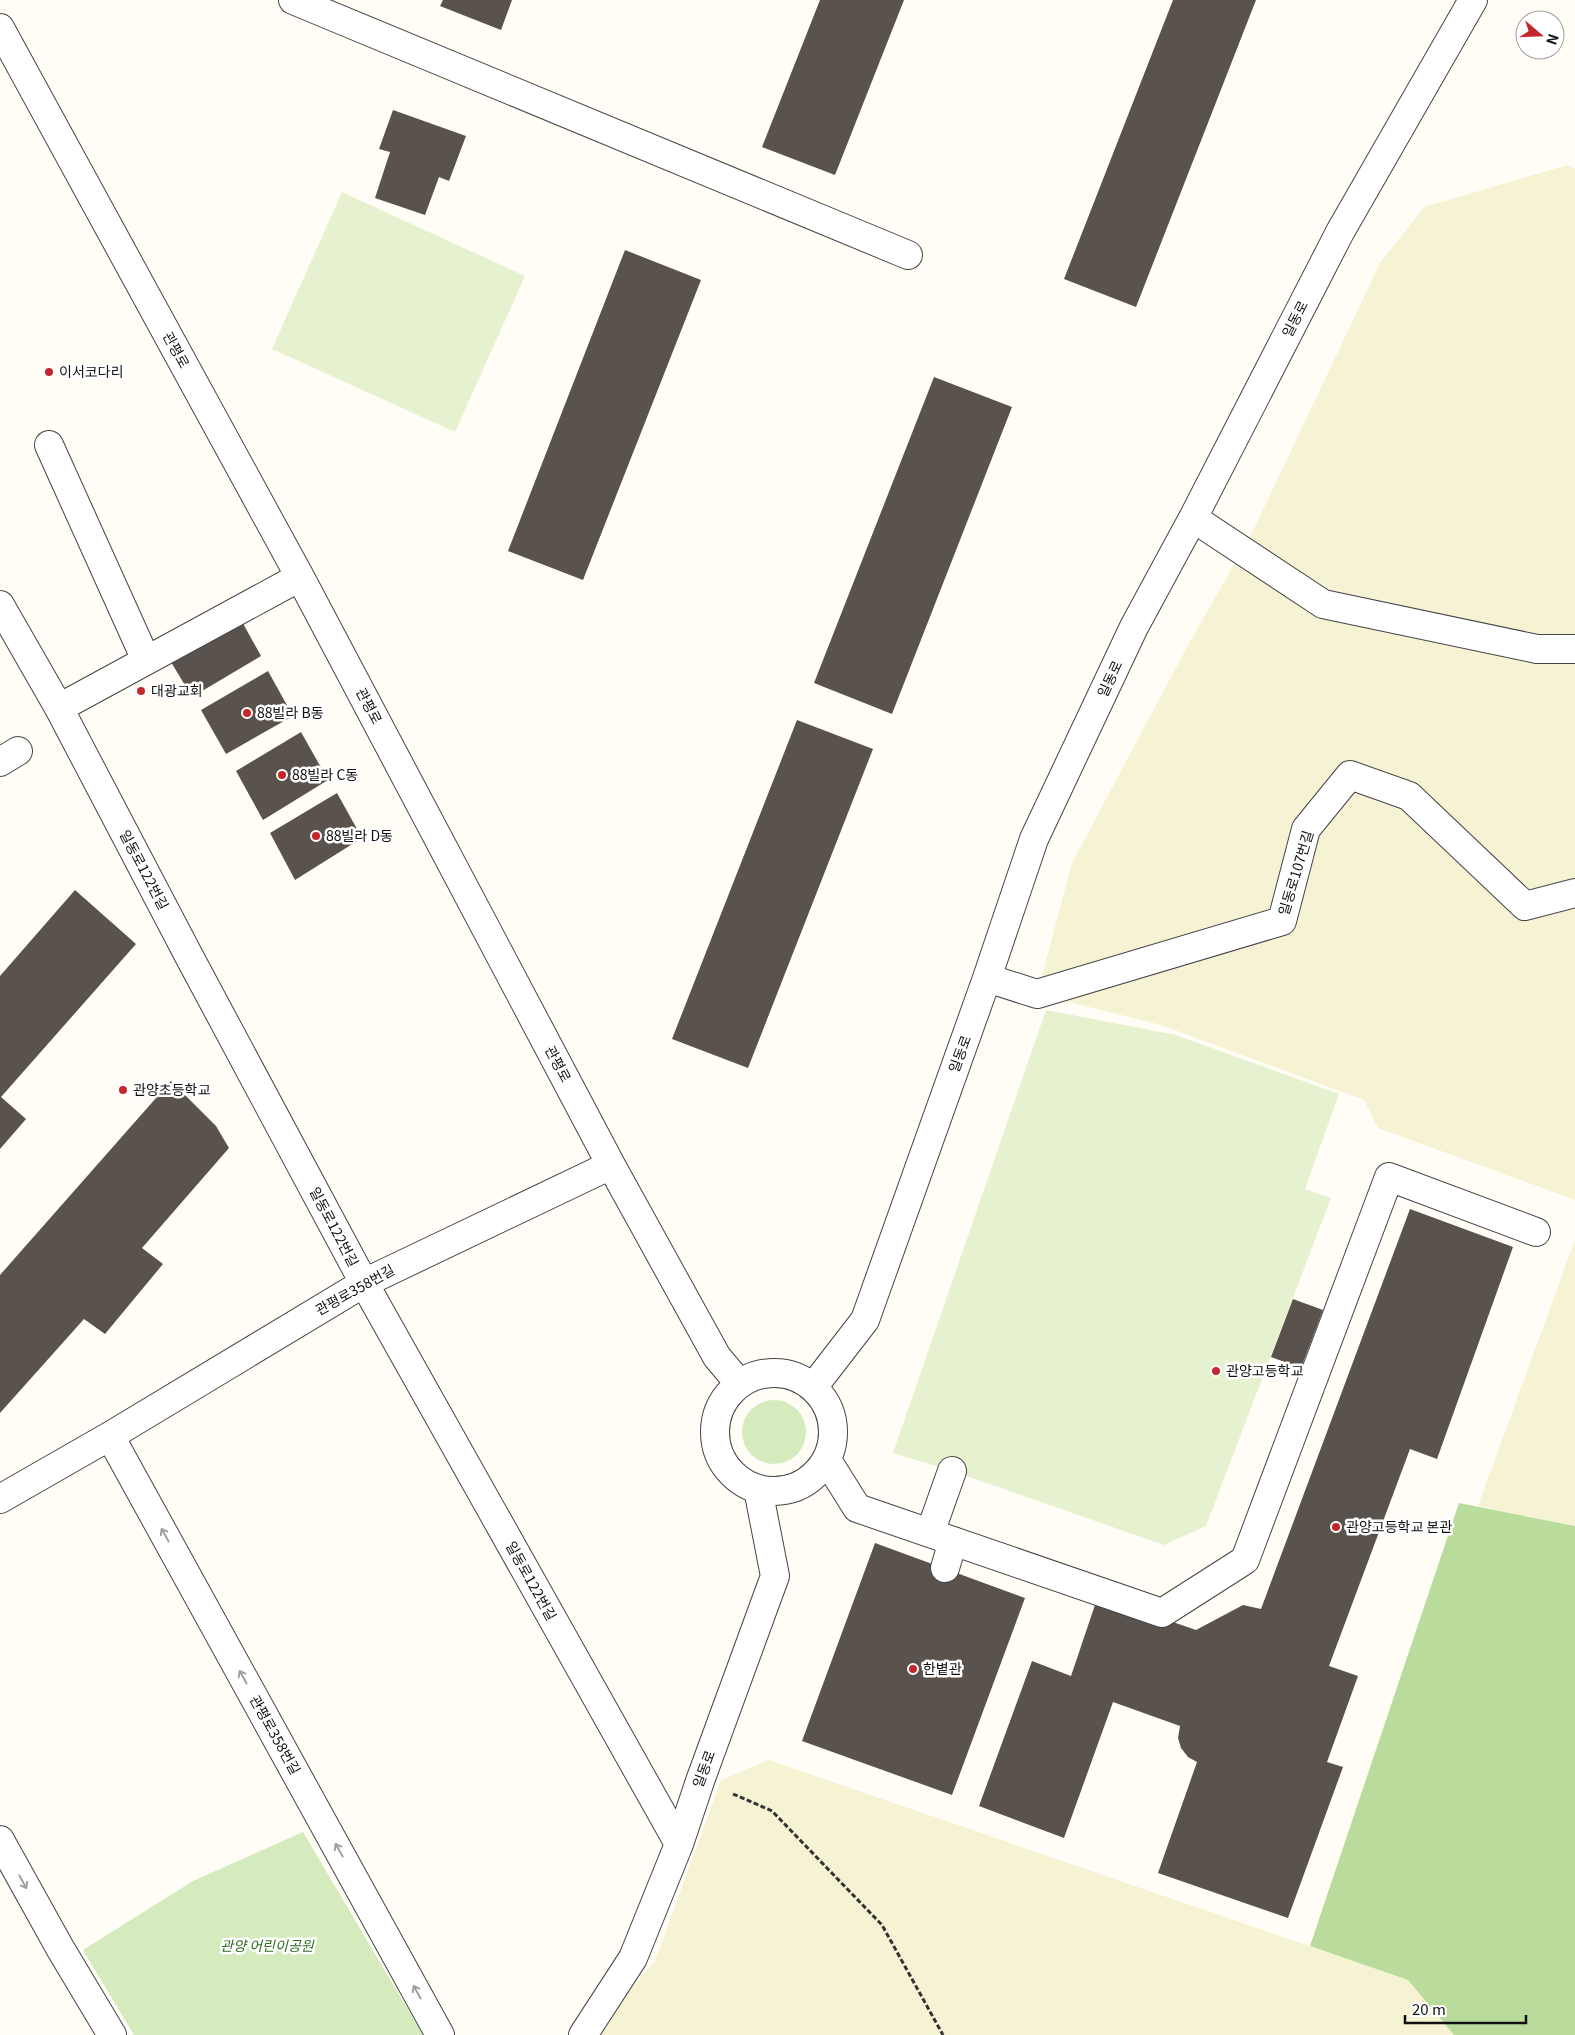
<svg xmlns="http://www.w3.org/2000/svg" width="1575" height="2035" viewBox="0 0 1575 2035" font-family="Georgia,'Noto Sans KR',serif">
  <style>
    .farmland { fill: #f6f3d4 }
    .green { fill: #d5ebbd }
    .forest { fill: #b9dc9c }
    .pitch { fill: #e6f2cf }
    .building { fill: #5a524d }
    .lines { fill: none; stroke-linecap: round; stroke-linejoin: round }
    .minor-casing { stroke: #444; stroke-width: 30 }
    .path { stroke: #333; stroke-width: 3; stroke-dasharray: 5 2.5; stroke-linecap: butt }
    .minor { stroke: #fff; stroke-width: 28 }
    .oneway { stroke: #a0a0a0 }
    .poi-dot { fill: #c4262e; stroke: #fff; stroke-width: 2 }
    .labels { text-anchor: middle; stroke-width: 5; stroke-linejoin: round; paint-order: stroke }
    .street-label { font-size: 14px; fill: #111; stroke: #fff }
    .poi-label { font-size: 14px; fill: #111; stroke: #fff; text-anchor: start }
    .park-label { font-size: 14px; font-style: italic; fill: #2f6b1f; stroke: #fff }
  </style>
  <rect width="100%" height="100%" fill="#fffdf5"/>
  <path class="farmland" d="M1568,165l7,4v1031l-197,-72 -14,-28 -203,-75 -124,-31 35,-131 116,-218 63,-110 129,-272 44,-56z
    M1575,1240v286l-97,-20z
    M769,1760l639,220 46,55h-864l65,-74 66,-181z"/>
  <path class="green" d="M742 1432a32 32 0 1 1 64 0a32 32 0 1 1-64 0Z
    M303,1832l120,203h-289l-51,-85 110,-69z"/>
  <path class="forest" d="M1459,1503l116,23v509h-121l-46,-55 -98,-34z"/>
  <path class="pitch" d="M342,192l183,84 -70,156 -183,-83z
    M1046,1010l130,25 163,59 -34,95 26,9 -125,328 -42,19 -212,-74 -59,-18z"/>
  <path class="building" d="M443,0h69l-11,30 -61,-24z
    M820,0h84l-69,175 -73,-28z
    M1173,0h83l-120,307 -72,-28z
    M393,110l73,26 -17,45 -10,-4 -14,38 -50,-17 15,-46 -11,-3z
    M625,250l76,30 -118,300 -75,-29z
    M934,377l78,30 -120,307 -78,-31z
    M240,618l21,38 -69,41 -24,-40z
    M268,671l25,45 -67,38 -25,-44z
    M797,720l76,29 -125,319 -76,-29z
    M301,732l27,48 -65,40 -27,-49z
    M337,793l25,45 -67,42 -25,-47z
    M75,890l61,54 -135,153 25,22 -26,30v-173z
    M171,1081l45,45 13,22 -87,100 21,16 -58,70 -21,-15 -84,94v-138z
    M1410,1209l103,38 -76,212 -27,-10 -81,217 29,10 -31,86 16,5 -55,151 -130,-45 39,-111 -9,-5 -7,-9 -3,-10 2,-12 -67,-24 -49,136 -85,-32 53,-145 39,15 27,-80 98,34 47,-25 18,4z
    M1293,1299l30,11 -22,58 -30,-11z
    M875,1543l150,55 -73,197 -150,-54z"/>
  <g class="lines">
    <g class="minor-casing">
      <path id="minor" d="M293,0l615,255
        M0,28l300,549 311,588 106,192 22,26
        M49,445l97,215
        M1193,518l130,86 214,45h38
        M0,605l59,103 131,250 174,325 315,561
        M59,708l241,-131
        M0,762l18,-11
        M987,978l50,16 245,-73 24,-92 44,-54 59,21 116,110 50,-13
        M715 1432a59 59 0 1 1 118 0a59 59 0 1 1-118 0Z
        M814,1386l51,-66 122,-342 47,-139 100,-212 59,-109 147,-286 133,-232
        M110,1436l330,599
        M827,1460l30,48 305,105 83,-53 144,-383 147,55
        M0,1499l110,-63 254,-153 247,-118
        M930,1533l22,-62
        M945,1568l8,-27
        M0,1840l60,108 52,87
        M583,2035l50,-77 46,-114 21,-63 75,-205 -17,-87"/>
    </g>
    <path class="path" d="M733,1794l39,17 110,114 61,110"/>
    <use href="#minor" class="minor"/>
  </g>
  <defs><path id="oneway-shaft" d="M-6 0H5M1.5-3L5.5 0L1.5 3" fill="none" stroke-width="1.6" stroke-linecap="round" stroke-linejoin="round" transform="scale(1.25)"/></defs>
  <g class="oneway">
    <use href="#oneway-shaft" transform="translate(165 1535) rotate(-119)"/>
    <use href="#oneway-shaft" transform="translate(243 1677) rotate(-119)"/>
    <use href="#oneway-shaft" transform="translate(339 1850) rotate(-119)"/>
    <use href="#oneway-shaft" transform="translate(23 1882) rotate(61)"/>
    <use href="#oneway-shaft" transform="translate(417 1992) rotate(-119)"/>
  </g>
  <g class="poi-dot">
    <circle cx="49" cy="372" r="5"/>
    <circle cx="141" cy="691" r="5"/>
    <circle cx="247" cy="713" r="5"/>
    <circle cx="282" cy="775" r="5"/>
    <circle cx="316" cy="836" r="5"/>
    <circle cx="123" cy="1090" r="5"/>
    <circle cx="1216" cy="1371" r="5"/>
    <circle cx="1336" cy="1527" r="5"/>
    <circle cx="913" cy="1669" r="5"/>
  </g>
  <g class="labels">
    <g class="street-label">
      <text transform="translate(1295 319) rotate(-63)" y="5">일동로</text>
      <text transform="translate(176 350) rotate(61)" y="5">관평로</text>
      <text transform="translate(1110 679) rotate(-65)" y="5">일동로</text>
      <text transform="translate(369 706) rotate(62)" y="5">관평로</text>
      <text transform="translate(144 870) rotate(62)" y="5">일동로122번길</text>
      <text transform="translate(1296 873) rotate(-73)" y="5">일동로107번길</text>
      <text transform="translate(960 1054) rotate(-70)" y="5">일동로</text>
      <text transform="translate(558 1064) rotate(62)" y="5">관평로</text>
      <text transform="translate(334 1227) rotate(62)" y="5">일동로122번길</text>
      <text transform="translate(355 1290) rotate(-29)" y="5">관평로358번길</text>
      <text transform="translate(531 1581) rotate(61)" y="5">일동로122번길</text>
      <text transform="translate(275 1735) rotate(61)" y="5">관평로358번길</text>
      <text transform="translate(704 1769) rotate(-70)" y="5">일동로</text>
    </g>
    <g class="poi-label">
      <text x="59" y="377">이서코다리</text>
      <text x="151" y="696">대광교회</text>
      <text x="257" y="718">88빌라 B동</text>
      <text x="292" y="780">88빌라 C동</text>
      <text x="326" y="841">88빌라 D동</text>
      <text x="133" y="1095">관양초등학교</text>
      <text x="1226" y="1376">관양고등학교</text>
      <text x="1346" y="1532">관양고등학교 본관</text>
      <text x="923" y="1674">한볕관</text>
    </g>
    <g class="park-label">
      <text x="267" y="1951">관양 어린이공원</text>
    </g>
  </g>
  <g transform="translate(1540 35) rotate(109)"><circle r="24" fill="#ffffff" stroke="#a0a0a0"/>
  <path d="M0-4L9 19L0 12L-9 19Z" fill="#c4262e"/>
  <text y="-8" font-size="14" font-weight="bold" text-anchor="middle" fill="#111111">N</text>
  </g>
  <path d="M1405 2015v8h121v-8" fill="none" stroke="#111111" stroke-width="2.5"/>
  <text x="1412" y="2015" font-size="15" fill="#111111" stroke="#ffffff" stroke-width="4" paint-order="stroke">20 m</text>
</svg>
